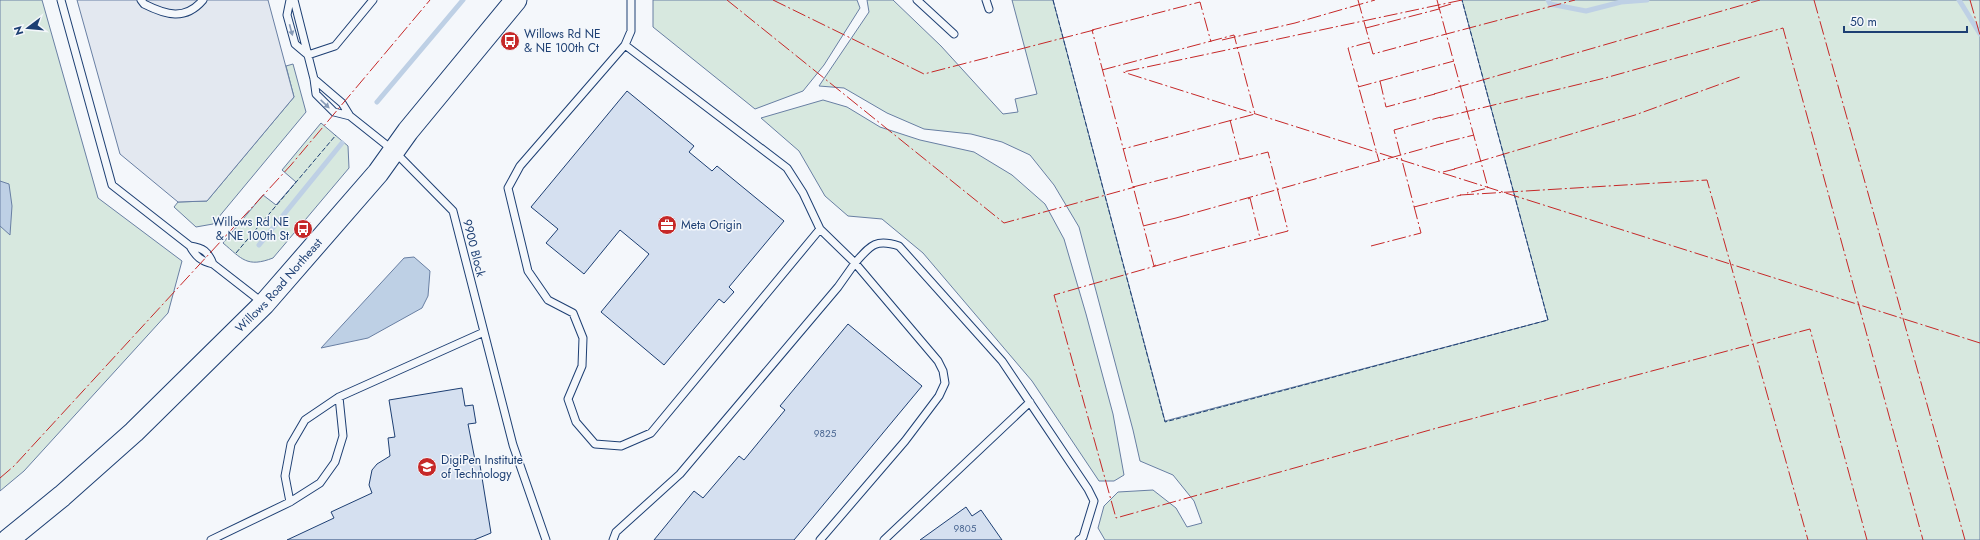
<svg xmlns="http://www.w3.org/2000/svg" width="1980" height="540" viewBox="0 0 1980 540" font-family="Jost,sans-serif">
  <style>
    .green { fill: #d7e8df; stroke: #687fa3 }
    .parking { fill: #e3e8f0; stroke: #687fa3 }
    .water { fill: #bed0e5; stroke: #687fa3 }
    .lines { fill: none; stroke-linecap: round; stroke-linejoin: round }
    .stream { stroke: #bed0e5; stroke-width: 5 }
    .building { fill: #d5e0f0; stroke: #1d3f73 }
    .lane-casing { stroke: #1d3f73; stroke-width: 9 }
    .secondary-casing { stroke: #1d3f73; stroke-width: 23 }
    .lane { stroke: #f4f7fb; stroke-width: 7 }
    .secondary { stroke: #f4f7fb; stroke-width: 21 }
    .fence { stroke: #1d3f73; stroke-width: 1; stroke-dasharray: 5 2; stroke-linecap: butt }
    .power { stroke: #c62828; stroke-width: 1; stroke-dasharray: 14 3 2 3; stroke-linecap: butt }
    .oneway { fill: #889bb7 }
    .labels { text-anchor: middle; stroke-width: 3; stroke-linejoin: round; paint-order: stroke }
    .number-label { font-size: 10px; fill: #4b6792 }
    .poi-label { font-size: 12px; fill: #1d3f73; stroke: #f4f7fb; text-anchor: start }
    .street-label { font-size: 12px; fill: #1d3f73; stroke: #f4f7fb }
  </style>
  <rect width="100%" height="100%" fill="#f4f7fb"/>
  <path class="green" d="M0,0h42l56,198 84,63 -14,52 -144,158 -24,20z
    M653,0h204l3,8 -36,57 -21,26 -48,18 -102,-82z
    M867,0h26l48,46 62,68 15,-2 -3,-13 22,-5 -25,-94h41l112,421 383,-101 -86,-320h518v540h-875l-7,-12 6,-22 14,-14 35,-2 23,18 11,19 15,-4 -8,-22 -21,-26 -33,-14 -7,-31 -54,-203 -25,-42 -24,-30 -28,-13 -31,-8 -47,-5 -37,-16 -43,-25 -25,-2 50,-74z
    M293,64l13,48 -93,112 -17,3 -22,-20 4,-5 29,-1 87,-104 -8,-31z
    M823,100l24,7 33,20 40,13 54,12 38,23 33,29 19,35 22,75 27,100 11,61 -10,6h-15l-67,-100 -109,-128 -41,-34 -34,-3 -23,-20 -26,-45 -38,-33z
    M321,123l27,23 1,22 -76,90c-26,10 -31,1 -50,-15l40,-48 13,10 20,-23 -14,-12z"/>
  <path class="parking" d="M77,0h191l26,97 -87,104 -29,1 -58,-48z"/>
  <path class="water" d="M0,181l9,3 3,22 -2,29 -10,-9z
    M414,257l16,14 -2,25 -6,12 -54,30 -47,10 83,-90z"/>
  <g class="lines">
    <path class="stream" d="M1548,0l2,4 36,7 35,-9 26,-2
      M1959,0l21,34
      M377,102l86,-102
      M259,245l83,-102"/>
  </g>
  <path class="building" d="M627,91l67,55 -5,6 23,19 5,-5 67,55 -55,66 5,5 -10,11 -5,-4 -55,66 -63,-53 48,-58 -29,-24 -36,44 -38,-31 12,-14 -27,-22z
    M848,324l74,62 -128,154h-140l40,-49 9,7 36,-42 5,4 41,-50 -5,-4z
    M462,388l3,18 8,-1 3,18 -8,1 7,36 4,-1 12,74 -17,7h-187l47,-22 -3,-6 41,-19 -3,-8 3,-15 5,-6 13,-8 -2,-18 7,-1 -6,-37z
    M966,507l6,9 9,-6 21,30h-82z"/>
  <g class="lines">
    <g class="lane-casing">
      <path id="lane" d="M61,0l51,185 78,61c6,11 11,15 23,18l50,39
        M141,0l3,4c22,11 41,17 59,-4
        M290,0l-3,15 8,29 13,11
        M294,0l20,79 2,15 18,18 16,4 44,35 59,60 60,234 33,95
        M631,0v31l-6,14 162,123 16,25 17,36 35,34c15,-17 20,-25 44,-17l103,115 86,128 6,12 -11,36 -4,3
        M917,0l37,34
        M986,0l3,9
        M625,45l-105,121 -12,22 20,83 20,29 25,13 10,25 -1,28 -14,33 8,23 19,22 26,2 30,-13 169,-204
        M308,55l27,-9 38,-46
        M314,79l28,24 8,13
        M190,246c13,2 18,5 23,18
        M290,502l-5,-26 6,-32 14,-24 34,-23 145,-65
        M211,540l79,-38 30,-19 15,-21 8,-26 -4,-39
        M613,540l3,-8 64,-58 158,-187 17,-24 83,98 5,10 2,12 -6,13 -34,45 -85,99
        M884,540l146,-138"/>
    </g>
    <g class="secondary-casing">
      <g id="secondary">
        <path id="s1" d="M8,540l54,-44 72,-64 130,-128 114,-131 30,-42 108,-131"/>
      </g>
    </g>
    <use href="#lane" class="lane"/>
    <use href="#secondary" class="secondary"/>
    <path class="fence" d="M1053,0l112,422 383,-102 -86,-320
      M236,253l100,-118"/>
    <path class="power" d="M727,0l277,223 131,-36
      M773,0l151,74 170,-44
      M1358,0l15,54 48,-13
      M1437,0l51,188 -21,5
      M1462,0l-339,72 857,271
      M1814,0l151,540
      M1970,0l10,35
      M1438,8l13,-4
      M1366,28l73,-19
      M1222,40l73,-17 80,-23
      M1420,41l155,-41
      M1370,42l-22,6 31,113
      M1102,70l132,-35 21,79 -132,35
      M1380,81l6,26 49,-13
      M1358,87l96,-26
      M1434,94l326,-94
      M1440,118l165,-40 178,-50 140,512
      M1230,120l10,39
      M1446,142l28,-7
      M1454,169l181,-54 105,-38
      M1443,172l12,-3
      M1133,187l135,-35 20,79 -101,26
      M1460,195l247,-15 101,360
      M1248,199l2,-1 10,40
      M1414,207l47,-12
      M1176,218l271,-76
      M1143,226l33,-8
      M1371,246l50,-13 -27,-103 47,-13
      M1187,257l-133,38 62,223 321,-90 373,-99 57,211
      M1156,265l-2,1 -62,-236 108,-28 11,40
      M0,478l14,-12 277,-301 139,-165"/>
  </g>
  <defs><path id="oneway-solid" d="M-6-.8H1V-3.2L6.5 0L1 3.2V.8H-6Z"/></defs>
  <g class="oneway">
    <use href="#oneway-solid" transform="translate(291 30) rotate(75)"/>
    <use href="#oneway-solid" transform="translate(325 104) rotate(43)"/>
  </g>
  <defs>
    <g id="bus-disc" transform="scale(1)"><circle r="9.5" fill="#c62828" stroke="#f4f7fb"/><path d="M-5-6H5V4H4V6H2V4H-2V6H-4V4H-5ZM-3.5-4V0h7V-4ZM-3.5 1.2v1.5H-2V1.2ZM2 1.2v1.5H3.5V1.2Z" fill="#fff"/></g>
    <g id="office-disc" transform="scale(1)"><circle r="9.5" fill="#c62828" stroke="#f4f7fb"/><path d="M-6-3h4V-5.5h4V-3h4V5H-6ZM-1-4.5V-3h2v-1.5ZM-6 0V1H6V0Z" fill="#fff"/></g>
    <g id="university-disc" transform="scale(1)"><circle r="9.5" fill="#c62828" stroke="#f4f7fb"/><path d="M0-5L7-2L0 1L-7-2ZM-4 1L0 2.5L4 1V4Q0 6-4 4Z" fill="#fff"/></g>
  </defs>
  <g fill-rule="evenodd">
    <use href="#bus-disc" x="510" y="41"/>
    <use href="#office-disc" x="667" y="225"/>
    <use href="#bus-disc" x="303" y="229"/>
    <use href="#university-disc" x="427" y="467"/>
  </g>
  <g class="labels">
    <g class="number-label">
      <text x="825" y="437">9825</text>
      <text x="965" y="532">9805</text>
    </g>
    <g class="poi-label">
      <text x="524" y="38">Willows Rd NE<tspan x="524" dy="14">&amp; NE 100th Ct</tspan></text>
      <text x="289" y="226" text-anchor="end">Willows Rd NE<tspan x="289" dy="14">&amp; NE 100th St</tspan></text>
      <text x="681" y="229">Meta Origin</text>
      <text x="441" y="464">DigiPen Institute<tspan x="441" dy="14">of Technology</tspan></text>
    </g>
    <g class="street-label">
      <text transform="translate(474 248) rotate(76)" y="4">9900 Block</text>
      <text dy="4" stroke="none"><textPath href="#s1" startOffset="372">Willows Road Northeast</textPath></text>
    </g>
  </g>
  <g transform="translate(28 28) rotate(254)" stroke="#f4f7fb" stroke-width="3" paint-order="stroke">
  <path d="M0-3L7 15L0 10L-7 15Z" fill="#1d3f73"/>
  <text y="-6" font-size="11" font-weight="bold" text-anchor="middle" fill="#1d3f73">N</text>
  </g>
  <path d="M1844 26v6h123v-6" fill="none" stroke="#1d3f73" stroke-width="2"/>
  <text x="1850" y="26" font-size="12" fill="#1d3f73" stroke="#f4f7fb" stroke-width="3" paint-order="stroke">50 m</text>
</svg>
